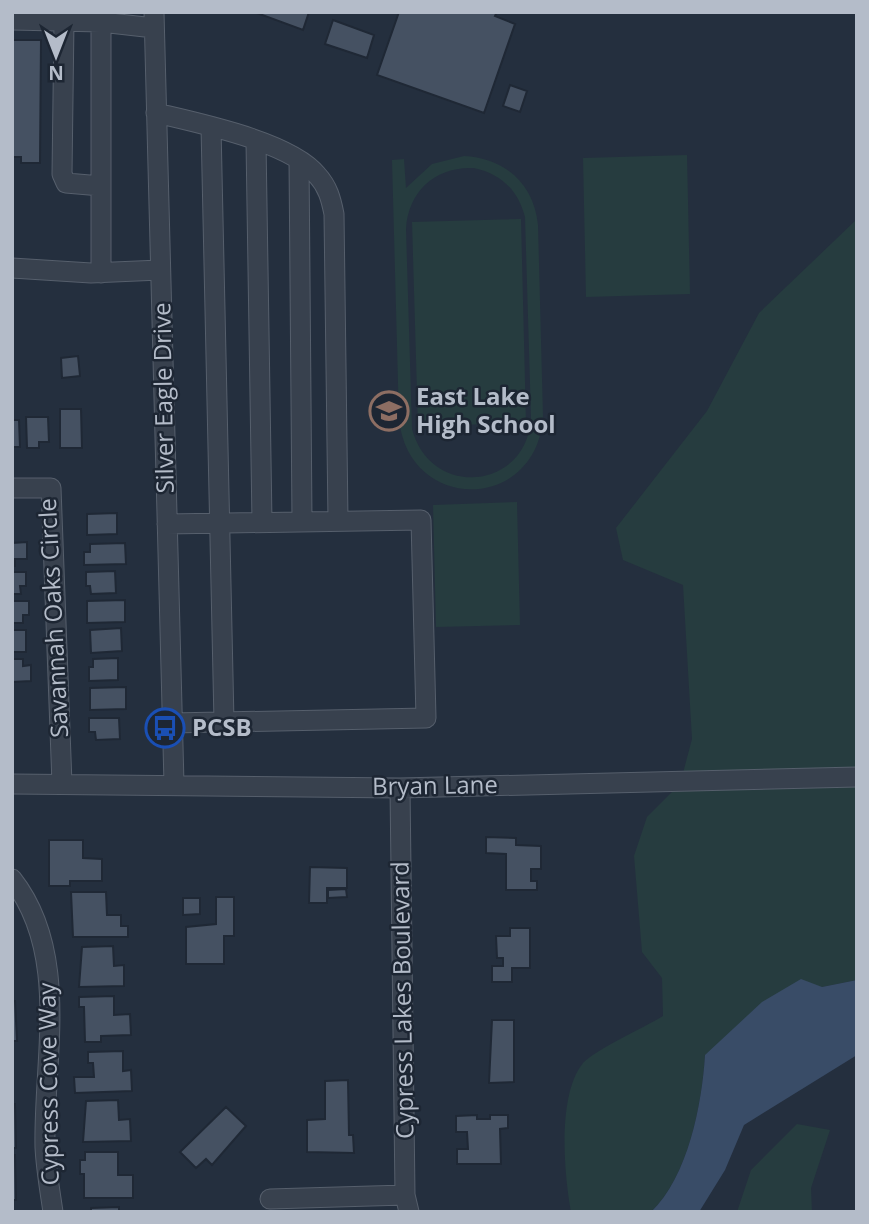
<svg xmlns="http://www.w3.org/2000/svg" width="869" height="1224" viewBox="0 0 869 1224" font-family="'Open Sans',sans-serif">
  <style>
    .green { fill: #263c3f; fill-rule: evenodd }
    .water { fill: #394c67 }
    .building { fill: #455162; stroke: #1f2835; stroke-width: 2 }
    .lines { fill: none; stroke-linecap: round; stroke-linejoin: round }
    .minor-casing { stroke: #565f6c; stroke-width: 21 }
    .minor { stroke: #38414e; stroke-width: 19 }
    .labels { text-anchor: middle; stroke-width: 5; stroke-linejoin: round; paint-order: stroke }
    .poi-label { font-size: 24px; font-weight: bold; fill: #b4bcc9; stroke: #1d2633; text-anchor: start }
    .street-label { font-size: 24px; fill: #b4bcc9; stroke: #1d2633 }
  </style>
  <rect width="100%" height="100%" fill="#242f3e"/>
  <path class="green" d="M687,155l3,139 -104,3 -3,-139z
    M464,156c41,2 70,28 74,69l5,191c-5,95 -133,99 -144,4l-7,-260 12,-1 2,29 26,-24zM474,168c27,6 44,22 51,49l6,200c-3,73 -100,83 -119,12l-6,-200c2,-38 30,-63 68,-61z
    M521,219l5,204 -108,3 -6,-204z
    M857,219v551l-174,3 9,-34 -9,-154 -60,-25 -7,-32 91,-117 52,-98z
    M517,502l3,123 -84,2 -3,-122z
    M857,785v195l-35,7 -117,68c-3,49 -17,122 -54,157h-80c-7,-38 -14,-117 12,-149 12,-13 62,-36 80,-47l-1,-38 -20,-26 -8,-96 13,-39 29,-29z
    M797,1124l33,6 -19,58 1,24h-75l14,-42z"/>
  <path class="water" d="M801,979l21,8 35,-7v75l-113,70 -19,45 -26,42h-48c37,-35 51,-108 54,-157l57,-53z"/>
  <path class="building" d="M254,12h55l-6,18z
    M399,12h98l-2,4 20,8 -31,89 -107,-38z
    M333,20l41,15 -7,23 -42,-14z
    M12,40h29l-1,123h-19v-6h-9z
    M510,85l17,6 -7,21 -17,-6z
    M78,356l2,20 -18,2 -1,-20z
    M60,409h21l1,39h-22z
    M26,417h22l1,25h-10v6h-12z
    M12,420h7l1,27h-8z
    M117,513v21l-30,1v-21z
    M27,542v17h-12v7h-3v-23z
    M125,543l1,21 -42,1v-13h6v-8z
    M115,571l1,22 -25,1 -1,-8h-4v-14z
    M12,572h14v14h-6l1,8h-9z
    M125,600v22l-38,1v-22z
    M12,601h17v14h-6v8h-11z
    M121,628l1,23 -31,2 -1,-23z
    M12,630h14v22h-14z
    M118,658v22l-29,1v-14h4v-8z
    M12,659h11v7l8,-1v16l-19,1z
    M126,687v22l-36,1v-22z
    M89,718h30l1,21 -24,1 -1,-8h-6z
    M486,837l30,1v7l25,1v23h-10v12h6v9h-31v-36l-20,-1z
    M49,840h34v18l19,1v22h-32v5h-21z
    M310,867l37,1v20h-20v15h-18z
    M346,889l1,8 -19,1v-8z
    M71,892h35l1,23h14v11h7v11h-55z
    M216,897h18v39h-10v28h-38v-37l30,-3z
    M183,898h17v16l-17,1z
    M510,928h20v40h-18v14h-20v-16h11v-8h-6l-1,-22h14z
    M113,946l1,20 10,-1v21l-45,1 3,-40z
    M114,996v19l16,-1 1,21 -30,1v6h-16l-1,-35h-5v-10z
    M12,1001h3l2,40h-5z
    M492,1020h22v62l-25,1z
    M123,1051v20l8,-1 1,21 -57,2 -1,-16h20l-1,-14h-5v-11z
    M348,1080l1,55h4l1,18 -47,-1v-32l18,-1v-38z
    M118,1100l1,20 11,-1 1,22 -48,1 3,-41z
    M12,1104h3l1,44h-4z
    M226,1107l20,19 -34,39 -6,-6 -10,9 -16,-16z
    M477,1115v4h13v-4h18v13l-8,1 1,35h-44v-15h11l-1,-17h-11v-16z
    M85,1152h33v23h15v23h-49v-24h-4v-14h5z
    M12,1155h3l1,45h-4z
    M119,1207v5h-28v-4z"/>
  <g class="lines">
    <g class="minor-casing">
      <path id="minor" d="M154,12l20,772
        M12,20l89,2v251
        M64,21l-2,153 4,9 35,3
        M101,22l53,6
        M156,113c42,10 135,29 161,62 11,12 14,24 17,39l4,306
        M211,127l13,595
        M256,142l6,380
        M299,160l3,361
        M12,268l79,5 69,-3
        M12,488h39l11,296
        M167,524l254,-4 5,198 -254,5
        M12,784l388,4 457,-11
        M400,788l5,407 4,17
        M12,879c59,75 31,181 33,268 1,22 5,44 8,65
        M270,1199l135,-4"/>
    </g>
    <use href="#minor" class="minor"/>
  </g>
  <defs>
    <g id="school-ring" transform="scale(2.0125)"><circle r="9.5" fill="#1d2633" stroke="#8d6e63" stroke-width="1.5"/><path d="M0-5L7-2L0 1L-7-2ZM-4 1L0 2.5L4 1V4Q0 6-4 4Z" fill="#8d6e63"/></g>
    <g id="bus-ring" transform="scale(2.0125)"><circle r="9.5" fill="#1d2633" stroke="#1a4fb4" stroke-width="1.5"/><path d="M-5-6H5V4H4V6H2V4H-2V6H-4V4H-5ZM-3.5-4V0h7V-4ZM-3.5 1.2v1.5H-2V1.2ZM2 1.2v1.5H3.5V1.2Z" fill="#1a4fb4"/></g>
  </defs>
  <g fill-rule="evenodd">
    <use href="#school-ring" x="389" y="411"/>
    <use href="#bus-ring" x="165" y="728"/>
  </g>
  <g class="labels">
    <g class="poi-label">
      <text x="416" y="405">East Lake<tspan x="416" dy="28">High School</tspan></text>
      <text x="192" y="736">PCSB</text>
    </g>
    <g class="street-label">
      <text transform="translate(164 398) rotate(-91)" y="8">Silver Eagle Drive</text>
      <text transform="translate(54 618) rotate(-93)" y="8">Savannah Oaks Circle</text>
      <text transform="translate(435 786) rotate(-1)" y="8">Bryan Lane</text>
      <text transform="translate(403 1000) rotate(-91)" y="8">Cypress Lakes Boulevard</text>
      <text transform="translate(49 1084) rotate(-91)" y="8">Cypress Cove Way</text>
    </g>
  </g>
  <rect width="869" height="1224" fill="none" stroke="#b4bcc9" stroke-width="28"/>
  <g transform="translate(56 56) rotate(180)" stroke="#1d2633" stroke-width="5" paint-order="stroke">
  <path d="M0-5L12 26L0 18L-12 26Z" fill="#b4bcc9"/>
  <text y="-10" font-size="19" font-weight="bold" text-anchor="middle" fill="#b4bcc9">N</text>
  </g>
</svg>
